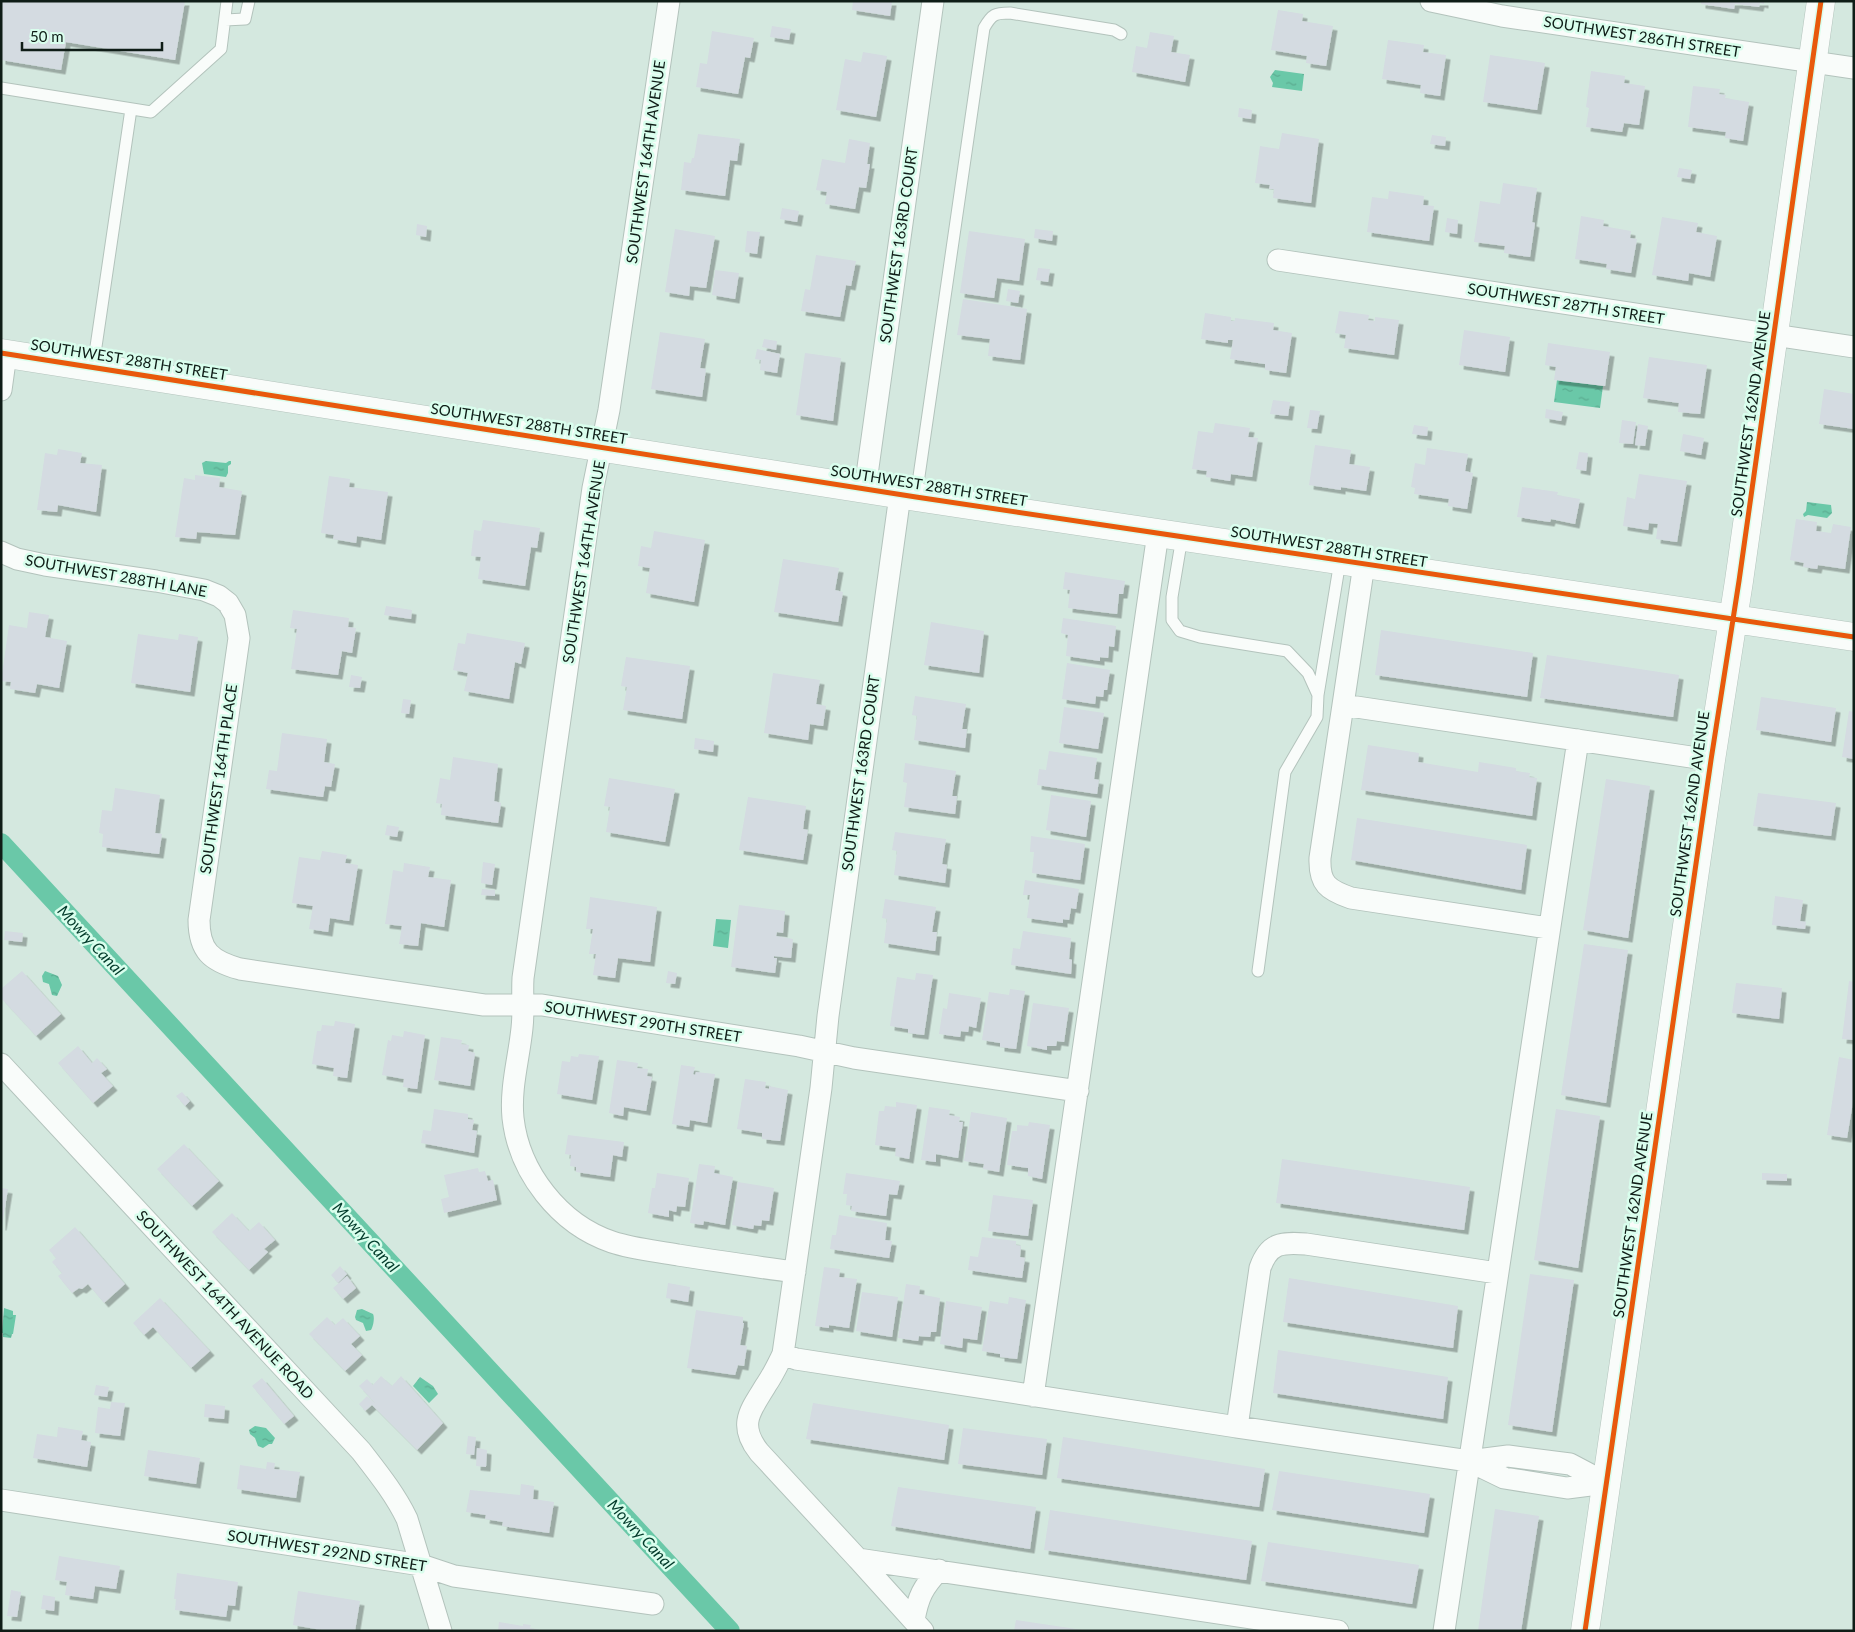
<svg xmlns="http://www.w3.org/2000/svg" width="1855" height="1632" viewBox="0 0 1855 1632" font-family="Lato,sans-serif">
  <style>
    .water { fill: url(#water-ripples) }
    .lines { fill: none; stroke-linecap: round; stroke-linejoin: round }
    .canal { stroke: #6ac8a8; stroke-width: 20 }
    .building { fill: #d4dbe1; filter: url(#shadow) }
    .service-casing { stroke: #b3c3bc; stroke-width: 13 }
    .minor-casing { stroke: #b3c3bc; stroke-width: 23 }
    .tertiary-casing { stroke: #b3c3bc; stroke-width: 29 }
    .service { stroke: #f9fcfa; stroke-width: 11 }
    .minor { stroke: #f9fcfa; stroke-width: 21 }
    .tertiary { stroke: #f9fcfa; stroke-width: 28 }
    .cycleway-casing { stroke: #d9feed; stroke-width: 8 }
    .cycleway { stroke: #e8590c; stroke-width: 5 }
    .labels { text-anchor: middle; stroke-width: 5; stroke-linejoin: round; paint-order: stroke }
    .street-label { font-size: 15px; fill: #0f1d17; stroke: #d9feed }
    .water-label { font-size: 16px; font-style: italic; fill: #023a2a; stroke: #d9feed }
  </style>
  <defs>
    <pattern id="water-ripples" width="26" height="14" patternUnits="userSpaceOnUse" patternTransform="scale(1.25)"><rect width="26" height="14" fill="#6ac8a8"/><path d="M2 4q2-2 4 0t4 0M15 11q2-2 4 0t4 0" fill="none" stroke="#5bab90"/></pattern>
    <filter id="shadow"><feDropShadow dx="4.5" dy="4.5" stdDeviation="0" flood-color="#0004"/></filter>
  </defs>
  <rect width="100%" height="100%" fill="#d4e8df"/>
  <path class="water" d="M1275,70l29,4 -2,17 -30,-4 1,-4 -3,-6z
    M1557,380l46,6 -3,22 -46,-6z
    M206,461l20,2 3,-2h2v3l-3,2v7l-2,4 -22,-3 -2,-11z
    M1807,502l24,3 1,8 -5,5 -19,-3 -4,2 -1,-3 3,-3z
    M716,919l15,1 -3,28 -15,-2z
    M45,971l13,5 4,9 -5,11 -5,-1 -3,-11 -6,-2 -1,-6z
    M4,1308l9,3v4h3l-3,19h-1l-1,4 -8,-1v-4h-1z
    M362,1309c2,1 9,4 11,5 2,4 0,13 -2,16l-5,1 -3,-8 -7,-3 -1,-3 2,-7z
    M420,1377l13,9 5,8 -9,9 -16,-17z
    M255,1426l11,2 9,10 -3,6h-3l-6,4 -5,-2 -3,-8 -5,-4 -1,-4z"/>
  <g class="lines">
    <path class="canal" d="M1,843l729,788"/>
  </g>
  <path class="building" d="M1,1h184l-10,59 -109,-18 -5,28 -60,-10z
    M853,1h39l-2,15 -38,-6z
    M1701,1h63v3l-4,-1 -1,4 -24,-3 -1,5 -33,-5z
    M1278,10l25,4 -1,7 31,5 -7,40 -20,-3 1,-7 -36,-6z
    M772,26l19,3 -2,11 -19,-3z
    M712,31l42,7 -4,20 -5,-1 -7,37 -42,-7 4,-24 7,1z
    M1150,32l24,4 -3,16 19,3 -5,27 -53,-10 4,-26 11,2z
    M1388,40l36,5 -1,7 23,3 -6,41 -20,-3 1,-8 -39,-6z
    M863,52l24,4 -11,61 -40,-7 9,-51 16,3z
    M1490,55l55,8 -8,47 -54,-8z
    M1591,71l34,5 -1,7 21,3 -6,39 -15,-2 -2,9 -36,-5 3,-19 -3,-1z
    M1693,86l27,3 -1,5 7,1 -1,3 24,4 -6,39 -18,-3 1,-6 -38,-5z
    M1239,108l13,2 -1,9 -13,-2z
    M1282,133l37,6 -8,64 -38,-5 1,-9h-5l1,-4 -15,-2 5,-37 19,3z
    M698,134l42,5 -3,22 -7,-1 -5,36 -44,-6 3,-28 7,1 1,-5h2z
    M1432,135l14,2 -1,9 -15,-2z
    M849,139l21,4 -3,21h3l-4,24 -7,-1 -4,22 -30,-5 2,-12 -11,-2 6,-31 23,4z
    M1679,168l13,2 -2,9 -13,-2z
    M1503,183l34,5 -5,34 3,1 -5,34 -26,-4 1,-7 -31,-4 6,-41 20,3z
    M1389,191l35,5 -1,9 11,1 -5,35 -62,-9 5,-35 16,2z
    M782,208l17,3 -2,11 -17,-3z
    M1581,216l23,4 -1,6 28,5 -1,7 7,1 -6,34 -25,-4 1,-5 -32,-5z
    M1662,217l36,6 -2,9 21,4 -7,41 -21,-4 -1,8 -36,-6z
    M1447,218l11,2 -1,14 -12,-2z
    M417,224l10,2 -1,11 -10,-2z
    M675,229l40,7 -9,52 -16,-2 -1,10 -24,-4z
    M1035,229l18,2 -1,10 -18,-3z
    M747,231l13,1 -3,22 -12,-2z
    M969,231l56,8 -6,42 -22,-3 -3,20 -34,-5z
    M816,255l40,6 -5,25 -5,-1 -6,32 -39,-6 4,-22 5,1z
    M1038,268l12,1 -2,13 -12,-2z
    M715,270l24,3 -4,26 -23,-4z
    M1008,289l12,2 -2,12 -12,-2z
    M963,299l64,10 -7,51 -32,-4 2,-17 -33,-4z
    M1339,311l30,4 -1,5 7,1v-4l24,3 -5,35 -50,-7 2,-13 -11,-2z
    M1205,313l26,4v4h4v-3l39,5 -1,7 19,3 -6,40 -21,-3v-6l-35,-5 3,-19h-5v3l-27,-4z
    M1464,330l46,7 -5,35 -46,-7z
    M660,332l45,7 -5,29 6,1 -4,28 -51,-8z
    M764,339l13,2 -1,9 -14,-3z
    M1548,343l62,9 -5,34 -51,-6 2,-13 -11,-2z
    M757,349l23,5 -3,19 -17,-3 1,-10 -6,-1z
    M805,353l36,5 -8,63 -37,-6z
    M1649,357l58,8 -7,49 -22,-2 1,-9 -36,-5z
    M1824,389l30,5v35l-35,-5z
    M1273,400l17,2 -2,14 -18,-2z
    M1546,409l17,3 -2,9 -16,-3z
    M1310,410l10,1 -3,18 -10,-1z
    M1622,420l14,2 -3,22 -14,-1z
    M1215,423l35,5 -2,9 10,1 -6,39 -21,-3 -1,7 -24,-4 1,-6 -15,-2 6,-38 15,2z
    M1638,424l10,2 -3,20 -10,-1z
    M1414,425l14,2 -1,9 -15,-2z
    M1683,434l21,4 -3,17 -21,-4z
    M1315,445l36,5 -2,14 21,3 -4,24 -25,-4v3l-32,-5z
    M1427,448l41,6 -3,17 8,2 -6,36 -19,-3 1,-7 -35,-5 1,-6 -4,-1 4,-24 10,2z
    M58,449l24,4 -2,10 22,2 -6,47 -38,-7 -1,7 -20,-2 8,-57 12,2z
    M1579,452l9,1 -2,18 -10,-2z
    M1639,474l48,7 -10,61 -21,-3 2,-15 -9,-1 -1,7 -25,-4 4,-29 8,2z
    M195,475l25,3 -1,9 23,4 -7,44 -38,-3 -1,7 -21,-2 9,-59 11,2z
    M329,476l21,3 -1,8 39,5 -7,48 -24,-4 -1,7 -23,-4 1,-4 -13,-2z
    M1522,487l36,5 -1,3 23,4 -5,25 -24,-5 -1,3 -33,-5z
    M1796,519l21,3 -1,9 15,2 2,-9 18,3 -6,42 -27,-4 -1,4 -14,-2 1,-4 -14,-3z
    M483,520l57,8 -3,20 -6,-1 -6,39 -47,-7 3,-22 -10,-1 3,-26 7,1z
    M654,531l51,9 -11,62 -48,-9 4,-25 -12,-2 3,-20 10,2z
    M783,559l56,9 -4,22 8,2 -5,30 -64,-10z
    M1065,572l60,9 -2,13h-4l-2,20 -49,-6 2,-18 -7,-1z
    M386,606l26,4 -1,9 -27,-4z
    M293,610l56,8 -1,9 8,1 -4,25 -10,-2 -4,24 -47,-6 6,-40 -7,-1z
    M29,612l20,3 -4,22 22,4 -8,47 -22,-4 -2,9 -25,-4 1,-7 -10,-1 8,-56 18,3z
    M1063,618l53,8 -2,21 -5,-1 -1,12 -8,-1v4l-34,-5 2,-21 -7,-2z
    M931,622l53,9 -5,42 -55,-8z
    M1381,630l152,23 -6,44 -152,-22z
    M467,633l58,10 -4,21 -6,-2 -6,37 -45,-8 4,-18 -15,-3 5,-27 7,1z
    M138,634l40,6 1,-6 19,3 -8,55 -59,-9z
    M1547,655l132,20 -6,42 -133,-19z
    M626,657l64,9 -8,53 -59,-9 4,-23 -6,-1z
    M1067,663l43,7 -3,20h-3l-1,7 -7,-1 -1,8 -33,-5z
    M773,673l47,7 -4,24 10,2 -3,20 -13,-2 -2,16 -44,-7z
    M351,675l11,2 -2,11 -11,-1z
    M915,696l51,8 -4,25h5l-2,19 -51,-8 3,-24 -5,-1z
    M1761,697l75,11 -5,34 -75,-12z
    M403,699l8,1 -2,14 -8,-1z
    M1064,707l40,6 -6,36 -39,-6z
    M1849,711l5,1v47l-12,-2z
    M282,733l45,6 -3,23 11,2 -4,23 -6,-1 -2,11 -57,-8 3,-19 8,1z
    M695,738l19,3 -1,11 -19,-3z
    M1368,745l51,8 -1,9 60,10 1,-10 37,6v3l14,2 -1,4 8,1 -5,38 -171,-26z
    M1049,751l48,7 -3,21 5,1 -2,14 -60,-9 2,-16 7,1z
    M453,757l45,7 -4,37 7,2 -3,20 -57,-8 1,-11 -6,-1 4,-25 10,2z
    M905,763l51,8 -4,25h5l-2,18 -51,-7 3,-24 -4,-1z
    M609,778l66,11 -10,53 -59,-10 4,-25 -6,-1z
    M1606,779l44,7 -22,152 -45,-8z
    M115,788l45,7 -5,38 7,1 -3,20 -57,-7 1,-13 -4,-1 3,-23 10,1z
    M1758,793l78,10 -5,33 -78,-10z
    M1051,795l40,6 -5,36 -40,-7z
    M748,797l58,9 -3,23 5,1 -5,30 -64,-10z
    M1357,818l170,27 -6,45 -170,-30z
    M387,825l12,2 -2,10 -12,-2z
    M895,832l51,7 -4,25 5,1 -2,18 -51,-8 3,-24 -5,-1z
    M1031,836l54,8 -5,36 -48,-7 2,-21h-4z
    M322,851l25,4 -2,8 13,2 -9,56 -19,-3 -2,14 -19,-3 4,-23 -21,-3 7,-46 21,3z
    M483,862l12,2 -3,21 -11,-2z
    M404,863l26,4 -2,10 23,3 -7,47 -23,-4 -3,23 -19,-2 3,-18 -17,-2 8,-54 10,2z
    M1025,880l54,9 -3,20 -5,-1 -2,12 -6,-1v4l-36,-5 3,-23h-7z
    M482,889l13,1v6l-14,-1z
    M1775,896l28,4 -3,21 6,1 -1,7 -33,-4z
    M590,897l67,10 -7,55 -32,-4 -3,20 -22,-3 3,-21h-7l4,-25h-7z
    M885,899l51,8 -4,25h5l-2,19 -51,-8 3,-24 -5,-1z
    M739,905l46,6 -2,22 -6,-1 -1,4 17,3 -2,19 -17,-2v2h3l-2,15 -44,-6z
    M5,931l18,2 -1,9 -18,-2z
    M1023,931l48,7 -2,21 3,1 -1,14 -60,-9 2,-17 7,1z
    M1584,944l44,6 -22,153 -45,-8z
    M22,971l39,43 -25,22 -35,-38v-9z
    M668,971l9,2 -2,11 -9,-1z
    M916,973l17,2 -9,60 -16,-2v-4l-18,-3 7,-49 18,3z
    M1849,981l5,1v58l-12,-1z
    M1736,983l46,5 -3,31 -47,-6z
    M1010,989l15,2 -9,58 -16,-2v-4l-18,-3 7,-48 20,3z
    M949,993l32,5 -5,30 -7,-2 -1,6 -7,-1 -1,6 -21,-3 4,-26 4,1z
    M1033,1003l36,5 -5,34 -7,-1 -1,5h-9v4l-20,-4z
    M335,1021l20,3 -8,54 -14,-2 1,-8 -22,-4 5,-33h4l1,-6 12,1z
    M404,1031l21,4 -8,54 -14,-2 1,-8 -22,-4 6,-35 3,1 1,-6 11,2z
    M441,1037l21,3 -1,4 8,1 -1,6 7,2 -5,33 -36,-6z
    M78,1046l14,17 5,-5 10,11 -6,4 12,13 -20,17 -35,-40z
    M579,1054l20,2 -7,44 -35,-6 5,-33 8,1 1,-6 7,1z
    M1839,1057l15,3v36l-7,42 -20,-3z
    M617,1060l21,3 -1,5 11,1 -1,7 5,1 -6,34 -22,-4 -1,9 -14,-3z
    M681,1065l14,2 -2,7 2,1 1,-3 19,2 -8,49 -17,-3 -1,7 -17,-3z
    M745,1079l21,3 -1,6 4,1v-3l19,4 -8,51 -18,-2v-6l-25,-4z
    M182,1092l8,9 -5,5 -9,-10z
    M896,1102l21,3 -8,54 -14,-3 1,-8 -21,-3 4,-34h5l1,-5 11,1z
    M929,1107l21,3 -1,5 11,2 -1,5h4l-5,36 -22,-4v8l-15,-2z
    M434,1109l34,5v5l6,1 -2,10 5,1 -3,22 -53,-10 2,-13 8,1z
    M1556,1109l44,7 -22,152 -44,-8z
    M971,1112l36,6 -8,54 -16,-3 1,-5 -20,-3z
    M1029,1122l21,3 -8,54 -14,-3v-8l-21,-3 5,-34h5v-6l11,1z
    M568,1135l56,7 -2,15 -9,-2 -3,22 -34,-5v-5l-6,-1 1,-11 -6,-1z
    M184,1144l35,37 -27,25 -35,-37z
    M1282,1159l188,28 -6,43 -188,-27z
    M699,1164l16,2 -1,7 19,4 -8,48 -21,-4 -1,4 -13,-2z
    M478,1168l1,4 6,-1 3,10 5,-1 4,20 -53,13 -3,-14 8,-2 -5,-22z
    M657,1173l32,5 -4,29 -8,-1 -1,6 -7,-2v7l-21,-4 4,-25h3z
    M846,1173l54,8 -3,14 -8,-1 -3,22 -35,-5 1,-5 -6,-1 1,-11h-4z
    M1762,1173l25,1v7l-25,-1z
    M738,1182l36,6 -5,33 -7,-1 -1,6 -7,-1 -1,4 -21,-4z
    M1,1188l7,1 -6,37h-1z
    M993,1195l40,5 -5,36 -40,-5z
    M232,1213l17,18 10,-9 16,18 -11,9 4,3 -19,18 -37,-38z
    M839,1215l48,8 -2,17 7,1 -3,17 -59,-9 2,-14h4z
    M75,1227l50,57 -21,19 -16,-19 -6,5 -3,-1 -7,5 -14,-17 4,-3 -10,-11 4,-4 -7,-8z
    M982,1237l34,4v4l5,1 -1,11 5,1 -3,20 -54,-8 2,-14 8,1z
    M340,1266l7,8 -9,9 -7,-8z
    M824,1267l16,2 -1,8 18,2 -8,49 -20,-3v3l-14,-2z
    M1530,1274l44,6 -22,152 -44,-7z
    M347,1276l9,12 -13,11 -10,-11z
    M1289,1278l169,28 -5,42 -170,-26z
    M668,1283l22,4 -2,15 -22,-4z
    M906,1284l14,2 -1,8 21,4 -4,34h-5l-1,5 -11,-1 -1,5 -20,-3z
    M862,1292l36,5 -6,40 -36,-6z
    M1009,1297l17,3 -9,59 -17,-2v-3l-18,-3 8,-50 18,3z
    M160,1298l50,53 -19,17 -38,-41 -9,8 -11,-12z
    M946,1301l36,6 -5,33 -14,-2 -1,10 -22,-4z
    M696,1310l47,7v6h1l-4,22 7,1 -3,20 -6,-1 -3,10 -48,-7z
    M327,1317l8,8 8,-7 17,18 -9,8 11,11 -17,16 -36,-37z
    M1278,1350l170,27 -5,42 -170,-26z
    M381,1376l11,10 9,-10 42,47 -26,27 -45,-45 -7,6 -6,-7 8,-8 8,7 -16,-17 8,-7 6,6z
    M262,1378l32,38 -10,8 -32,-38z
    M96,1385l13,2 -2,10 -13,-2z
    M111,1402l14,1 -5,33 -25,-3 3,-26 12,2z
    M813,1403l136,22 -5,35 -138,-21z
    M205,1404l20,2 -1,13 -20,-2z
    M58,1427l25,4 -2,9 10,2 -4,25 -54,-9 4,-24 20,3z
    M963,1428l84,11 -5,36 -84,-11z
    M468,1436l8,1 -2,18 -8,-1z
    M1063,1437l202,32 -6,38 -202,-29z
    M477,1448l10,2 -1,17 -10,-1z
    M148,1450l52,8 -4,26 -52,-8z
    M267,1462l8,1 -1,6 26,3 -4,26 -59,-9 3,-24 26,4z
    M1279,1471l151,23 -6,39 -152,-23z
    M521,1484l13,2 -1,13 21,3 -5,31 -47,-7 1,-4 -18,-3 1,-4 -20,-3 4,-22 50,5z
    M898,1487l138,20 -6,42 -139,-23z
    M1495,1509l44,7 -18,115h-43z
    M1050,1510l202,31 -6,39 -202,-30z
    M1268,1542l151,23 -7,39 -151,-23z
    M59,1556l61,10 -4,23 -21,-3 -2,13 -28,-4 2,-13 -12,-2z
    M177,1573l61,9 -3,24 -7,-1 -2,12 -51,-7 1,-11h-2z
    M11,1590l10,2 -4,25 -10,-1z
    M298,1591l62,10 -5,30h-28l-34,-6z
    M43,1595l12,2 -1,14 -13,-2z
    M1016,1620l67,10 -1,1h-68z
    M499,1622l24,4v-2l8,1 -1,3 15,3h-47z"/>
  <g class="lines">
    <g class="service-casing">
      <path id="service" d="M225,20l20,-1 4,-18
        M1,88l150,24 70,-63 6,-48
        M93,367l38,-258
        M916,497l68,-469c8,-14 11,-15 26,-15l104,17 7,4
        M1182,537l-10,60v23l8,11 20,6 87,14 21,22 10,22
        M1258,971l27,-199 32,-55 1,-22 22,-134"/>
    </g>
    <g class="minor-casing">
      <path id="minor" d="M669,1l-60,409 -16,78 -70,490c-1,17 1,34 -1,50 -3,30 -12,60 -9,90 6,54 46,106 99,124 21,7 44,9 66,13 39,6 78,12 117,17
        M1431,1l71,15 352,52
        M1278,260l576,87
        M1,390l5,-36
        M865,489l68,-488
        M1,552l16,7 28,6 111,16 48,9 15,6 9,7 7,12 4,23 -40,282c0,31 12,41 41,49l244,36h58l257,41 55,12 224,33
        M1364,564l-21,141 368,55
        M1343,705l-23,153c-1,26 8,32 31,40l197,30
        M1,1064l360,387c17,22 34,43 46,68l34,112
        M1497,1273l-191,-29c-25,-2 -37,-1 -46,24l-23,159 232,34 35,17 63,10 39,-5
        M783,1354l38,-266 7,-72 72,-521
        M1033,1396l125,-863
        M1237,1427l-441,-68 -13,-5c-5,10 -10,21 -17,31 -15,25 -29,39 -7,67l99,107 480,72
        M1469,1461l39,-5 62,8 36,19
        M1,1500l420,65 33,11 199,28
        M858,1559l65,72
        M914,1620c4,-23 9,-33 25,-50
        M1444,1631l134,-891"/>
    </g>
    <g class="tertiary-casing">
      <path id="tertiary" d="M1,353l915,144 938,140
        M1585,1631l126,-871 28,-179 82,-580"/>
    </g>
    <use href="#service" class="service"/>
    <use href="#minor" class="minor"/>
    <use href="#tertiary" class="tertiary"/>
    <g class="cycleway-casing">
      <path id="cycleway" d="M1,353l915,144 938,140
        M1585,1631l126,-871 28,-179 82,-580"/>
    </g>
    <use href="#cycleway" class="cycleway"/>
  </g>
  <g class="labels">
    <g class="street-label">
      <text transform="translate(1642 37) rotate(9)" y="5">SOUTHWEST 286TH STREET</text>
      <text transform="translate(646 162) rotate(-82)" y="5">SOUTHWEST 164TH AVENUE</text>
      <text transform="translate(899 245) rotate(-82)" y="5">SOUTHWEST 163RD COURT</text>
      <text transform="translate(1566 304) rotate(9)" y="5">SOUTHWEST 287TH STREET</text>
      <text transform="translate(129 360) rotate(9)" y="5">SOUTHWEST 288TH STREET</text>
      <text transform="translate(1751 414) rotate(-82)" y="5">SOUTHWEST 162ND AVENUE</text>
      <text transform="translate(529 424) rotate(9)" y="5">SOUTHWEST 288TH STREET</text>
      <text transform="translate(929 486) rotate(9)" y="5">SOUTHWEST 288TH STREET</text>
      <text transform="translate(1329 547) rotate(9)" y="5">SOUTHWEST 288TH STREET</text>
      <text transform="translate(584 562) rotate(-81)" y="5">SOUTHWEST 164TH AVENUE</text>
      <text transform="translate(116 576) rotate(10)" y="5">SOUTHWEST 288TH LANE</text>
      <text transform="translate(861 773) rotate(-82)" y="5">SOUTHWEST 163RD COURT</text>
      <text transform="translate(219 779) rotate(-82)" y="5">SOUTHWEST 164TH PLACE</text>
      <text transform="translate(1690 814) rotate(-82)" y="5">SOUTHWEST 162ND AVENUE</text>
      <text transform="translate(643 1022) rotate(9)" y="5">SOUTHWEST 290TH STREET</text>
      <text transform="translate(1633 1215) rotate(-82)" y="5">SOUTHWEST 162ND AVENUE</text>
      <text transform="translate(225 1305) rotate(47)" y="5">SOUTHWEST 164TH AVENUE ROAD</text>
      <text transform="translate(327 1551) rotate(9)" y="5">SOUTHWEST 292ND STREET</text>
    </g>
    <g class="water-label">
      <text transform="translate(91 940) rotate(47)" y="6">Mowry Canal</text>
      <text transform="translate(366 1237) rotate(47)" y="6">Mowry Canal</text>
      <text transform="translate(641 1534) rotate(47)" y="6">Mowry Canal</text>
    </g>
  </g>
  <rect width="1855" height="1632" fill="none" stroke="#0f1d17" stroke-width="5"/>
  <path d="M22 42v8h140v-8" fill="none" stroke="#0f1d17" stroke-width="2.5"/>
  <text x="30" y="42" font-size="15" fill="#0f1d17" stroke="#d9feed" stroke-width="4" paint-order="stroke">50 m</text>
</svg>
